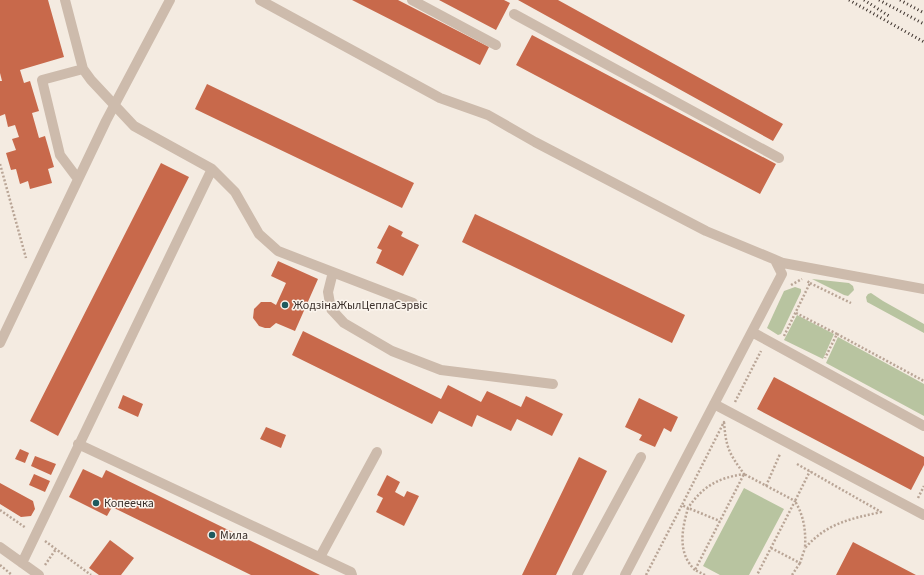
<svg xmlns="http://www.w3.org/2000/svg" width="924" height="575" viewBox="0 0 924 575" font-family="'Source Sans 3',sans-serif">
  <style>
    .green { fill: #b8c4a0 }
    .building { fill: #c8694b }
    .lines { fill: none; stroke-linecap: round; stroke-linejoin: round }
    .path { stroke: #b9a596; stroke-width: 2.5; stroke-dasharray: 2 2; stroke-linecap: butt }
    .minor { stroke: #cdbbac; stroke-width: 10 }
    .rail { stroke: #3b302b; stroke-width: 3; stroke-dasharray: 1 3; stroke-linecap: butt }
    .poi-dot { fill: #1f5a5e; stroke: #fbf5ee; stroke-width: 1.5 }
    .labels { text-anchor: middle; stroke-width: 3; stroke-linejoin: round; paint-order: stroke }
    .poi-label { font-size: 12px; fill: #3b302b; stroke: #fbf5ee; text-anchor: start }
  </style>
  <rect width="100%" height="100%" fill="#f4ebe1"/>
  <path class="green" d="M812,279l37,4 4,3 1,4 -6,6 -4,-1z
    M795,287l6,2v3l-20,42 -3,1 -11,-7 17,-37z
    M871,293l12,8 41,23v9l-57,-31 -1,-5 2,-3z
    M797,315l37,19 -11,25 -39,-19z
    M838,337l86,47v32l-98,-53z
    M744,488l40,21 -35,66h-29l-17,-9z"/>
  <path class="building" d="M0,0h48l16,57 -44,13 4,13 6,-2 9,30 -7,2 7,25 6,-2 9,31 -6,2 4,14 -22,6 -2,-8 -8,3 -4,-15 -5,1 -5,-17 10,-3 -4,-11 7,-2 -4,-12 -7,2 -3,-13 -5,2v-35h2l-2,-8z
    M352,0h46l91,47 -9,18z
    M439,0h65l6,3 -14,27z
    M518,0h40l225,124 -10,17z
    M532,35l244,129 -16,30 -244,-129z
    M207,84l207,99 -12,25 -207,-99z
    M161,163l28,14 -131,259 -28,-15z
    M475,214l210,101 -13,28 -210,-101z
    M389,225l14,7 -2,4 18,9 -16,31 -27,-13 6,-13 -5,-2z
    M278,261l40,18 -23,52 -19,-8 -6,5h-5l-6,-2 -6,-8 1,-9 7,-7h10l5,3 10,-22 -15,-7z
    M303,331l138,68 7,-14 33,17 6,-11 34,16 5,-11 37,18 -11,22 -35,-17 -6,12 -34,-16 -5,12 -33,-16 -7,13 -140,-69z
    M774,377l150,80v8l-13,25 -154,-81z
    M123,395l20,9 -5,13 -20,-9z
    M639,398l39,19 -7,15 -7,-4 -9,19 -16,-7 3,-5 -17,-8z
    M266,427l20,8 -5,13 -21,-9z
    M20,449l9,4 -4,10 -10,-4z
    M35,456l21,8 -5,11 -20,-9z
    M579,457l28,14 -51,104h-34z
    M83,469l19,9 4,-8 214,105h-69l-139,-68 -5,9 -38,-19z
    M34,474l16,7 -5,11 -16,-7z
    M387,475l13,7 -5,10 9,5 3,-6 12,5 -15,30 -28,-14 7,-14 -6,-3z
    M0,483l33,18 2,8 -4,7 -10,1 -21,-13z
    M110,540l24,18 -13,17h-22l-10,-7z
    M853,542l63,33h-80z"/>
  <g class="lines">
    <path class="path" d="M0,164l26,94
      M810,283l41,20
      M791,285l11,-6
      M796,313l41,21 -12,24
      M837,334l87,47
      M784,336l26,-53 -3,-2
      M735,402l26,-51
      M724,422c2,26 5,31 20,52 -26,4 -41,12 -56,34l-6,-3z
      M797,464l84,48c-31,7 -54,11 -76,36 1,-17 -1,-32 -10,-47l15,-30
      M766,486l14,-32
      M918,498l6,-12
      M0,510l26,18
      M45,541l46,34
      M771,548l29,15 5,-15
      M0,565l12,10
      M45,565l11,-16
      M695,570c-18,-17 -13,-41 -7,-62l32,13
      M646,575l36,-70
      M705,575l-10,-5 49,-96 51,27 -38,74
      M792,575l8,-12"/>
    <path class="minor" d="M65,0l18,69 8,11 43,46 78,43 23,23 24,42 19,17 135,52
      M260,0l180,98 48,17 47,27 171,89 77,32 141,26
      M412,0l84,45
      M514,14l265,144
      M78,179l-18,-24 -18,-75 41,-11
      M333,272l-5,20 3,17 13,14 48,28 49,19 112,14
      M752,332l172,94
      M0,343l106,-222 64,-121
      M714,404l210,111
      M78,444l273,128 1,3
      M0,547l39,28
      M320,557l57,-105
      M22,563l190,-394
      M577,575l64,-118
      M625,575l157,-301 -7,-14"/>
    <path class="rail" d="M849,0l75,42
      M864,0l25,16
      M879,0l45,24
      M900,0l24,13"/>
  </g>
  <g class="poi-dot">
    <circle cx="285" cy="305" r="4"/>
    <circle cx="96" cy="503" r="4"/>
    <circle cx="212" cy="535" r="4"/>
  </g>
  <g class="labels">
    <g class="poi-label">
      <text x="293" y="309">ЖодзінаЖылЦеплаСэрвіс</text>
      <text x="104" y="507">Копеечка</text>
      <text x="220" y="539">Мила</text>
    </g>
  </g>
</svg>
